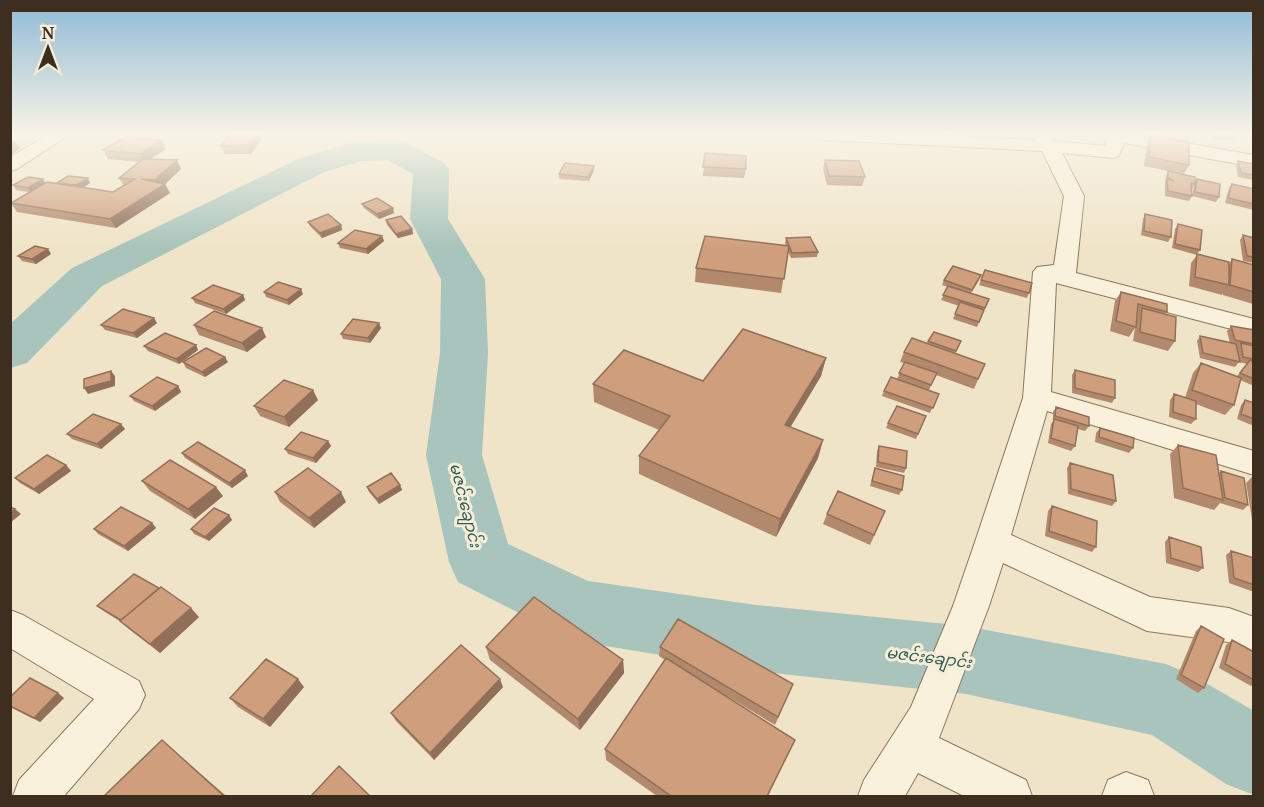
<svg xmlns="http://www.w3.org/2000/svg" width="1264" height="807" viewBox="0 0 1264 807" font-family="'Noto Serif','Noto Sans Myanmar',serif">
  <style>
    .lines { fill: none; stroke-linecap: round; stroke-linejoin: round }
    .river { fill: #a9c4bc; fill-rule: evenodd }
    .street-casing { stroke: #8d765c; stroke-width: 2 }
    .street { fill: #faf1dc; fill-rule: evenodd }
    .wall { fill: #b2896c }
    .shaded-wall { fill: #916f58 }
    .building { fill: #cf9f7d; stroke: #916f58; stroke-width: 1.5 }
    .labels { text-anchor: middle; stroke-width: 6; stroke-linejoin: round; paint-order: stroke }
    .water-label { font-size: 16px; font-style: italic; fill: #2f5d5a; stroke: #f7eed8 }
  </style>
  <rect width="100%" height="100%" fill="#f0e4c8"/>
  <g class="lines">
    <path class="river" d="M394,140l12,3 37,19 6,7 -1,50 37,60 3,74 -6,102 26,89 80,37 168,24 210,21 200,38 26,11 62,36v84l-28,-11 -74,-49 -186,-41 -210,-23 -174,-29 -24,-9 -100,-51 -9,-20 -23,-107 14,-102 1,-74 -31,-60 3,-45 -25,-14 -27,1 -37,11 -222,114 -75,77 -17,5v-44l62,-56 228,-110 59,-17z"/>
    <g class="street-casing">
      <path id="street" d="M48,135h21l-52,34 -7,2v-14z
        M815,135h114l106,5 -4,-5h18l5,6 51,5 2,-11h32l115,20v12l-130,-24 -5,13 -6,2 -51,-5 22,43 -8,77 178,46v16l-198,-52 -5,109 203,59v24l-207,-64 -36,124 139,62 79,11 25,9v36l-26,-11 -81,-11 -144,-68 -14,43 -50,132 87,42 6,16h-68l-46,-23 -13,23h-47l6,-16 47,-73 42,-101 22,-64 48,-144 10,-126 4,-5 17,-2 10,-69 -22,-45 -218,-11 -6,-1z
        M10,610l13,5 116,66 6,14 -6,14 -75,87h-51l6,-16 75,-81 -84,-51z
        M1126,772l22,8 6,16h-52l6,-16z"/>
    </g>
    <use href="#street" class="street"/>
  </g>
  <path class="wall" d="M229,135h34v1l-12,18h-26l-4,-8z
    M1151,135l38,30 -5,9 -40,-8 3,-23z
    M1210,135h24l1,1 -3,4h-16z
    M161,140l5,9 -16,10 31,10 -16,15 5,9 -54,35 -99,-16 -6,-9 18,-11 -13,-2 -3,-5 32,-2 13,1 -1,-1h33l-7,5 30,4 11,-6 -5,-8 20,-16 -31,-3 -5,-9z
    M705,153l41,16 -2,9 -41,-2z
    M825,160l40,17 -3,9 -35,-1 -4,-16z
    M1238,161l16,3v16l-16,-3 -2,-11z
    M594,170l-5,11 -30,-2v-5z
    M1168,171l27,11 2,-3 22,18 -3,5 -24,-6 2,-10 -2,3 -1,-1 1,8 -3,5 -24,-5v-13l1,-7z
    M1232,184l22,5v21l-29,-7 4,-15z
    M362,204l32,9 -15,6 -15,-11z
    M1145,214l26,23 -3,5 -27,-7 2,-16z
    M386,220l26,9 1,5 -15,4 -11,-13z
    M308,222l33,3 1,5 -20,8 -12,-12z
    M1178,224l22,26 -3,4 32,10 3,-5 22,6 -1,39 -30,-9v-2l-1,2 -33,-9 2,-23 6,-8 -25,-7 3,-19z
    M1243,235l11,3v25l-11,-2 -3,-21z
    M382,236l2,5 -16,13 -28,-6 -2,-5z
    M786,238l32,14 -1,5 -26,1 -3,-7 -7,42 -86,-11 1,-14 90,-22 -1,-3z
    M51,254l-15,10 -14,-3 -4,-5z
    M944,280h35l-8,13 18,6 -12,28 -24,-8 6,-13 -18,-6 7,-13 -6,-2z
    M981,280l48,13 -2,5 -48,-13z
    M264,292l39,2 -14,11 -23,-8z
    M1121,292l46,20 -2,2 10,27 -7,10 -35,-10 2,-13 -6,9 -19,-6 5,-30z
    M243,295l2,5 -19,14 -31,-11 -3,-5z
    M157,323l-20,15 -32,-8 -4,-5z
    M194,325l72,12 -19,15 -48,-17z
    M1231,326l23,4v56l-14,-6 -6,25 -9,10 -29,-11v15l-5,5 -22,-7 1,-17 4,-6 11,4 8,-25 8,-10 36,13 10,-12 -8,-2 -4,5 -35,-9 -3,-17 3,-5 30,7 -3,-12z
    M381,328l-11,15 -27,-4 -2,-5z
    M928,341l31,5 -4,8 30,10 -11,25 -38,-14 -7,15 -32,-11 7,-16 -4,-1 4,-10 23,-8z
    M196,345l2,5 -19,14 -31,-13 -4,-5z
    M826,358l-5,18 -31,51 33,13 -5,18 -42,79 -137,-63v-18l20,-26 -65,-28 -1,-18 110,-3z
    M183,362h45l-23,15 -19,-9z
    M1075,370l40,28 -3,5 -40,-10v-18z
    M178,386l3,6 -26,19 -21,-10 -4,-5z
    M884,391l55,3 -9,19 -48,-17z
    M318,400l-29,27 -29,-11 -6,-10z
    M1245,400l9,3v23l-17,-7 4,-14z
    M1056,407l33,19 -4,5 -7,-2 -3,17 -4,5 -23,-8 3,-19 2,-3v-9z
    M926,416l-10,23 -30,-11 2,-5z
    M1100,428l33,20 -4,5 -34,-11 1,-9z
    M125,429l-24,20 -29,-10 -5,-5z
    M328,441l3,5 -15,17 -28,-9 -3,-5z
    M1178,445l41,28 2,-2 27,34 -5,5 -23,-7 -6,7 -40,-12 -4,-44z
    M879,446l27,22 -2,5 -28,-6 1,-16z
    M182,453l66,23 -16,12 -47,-30z
    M1070,463l46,38 -4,5 -44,-12 -1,-26z
    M66,465l5,6 -32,23 -19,-11 -5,-5z
    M875,468l27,22 -3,5 -29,-9z
    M1254,475v44h-2l-6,-36z
    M142,481l81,15 -28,23 -45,-28z
    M400,485l2,5 -23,14 -10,-12 -2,-5z
    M275,492l71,10 -32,26 -34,-26z
    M1052,506l44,41 -4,5 -47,-16 3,-25z
    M885,511l-15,34 -47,-21 4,-10z
    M229,515l3,5 -23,21 -15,-7 -3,-5z
    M152,523l4,5 -28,23 -30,-17 -4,-5z
    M1169,537l34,31 -5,4 -32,-9 -1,-21z
    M1231,551l23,7v34l-25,-9 -3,-28z
    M97,606l102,11 -39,36 -30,-23 -9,-8 -19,-12z
    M1201,626l3,62 -6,5 -22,-14 20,-48z
    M1232,640l22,12v32l-3,2 -32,-18 7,-23z
    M486,647l137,13 1,13 -44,57 -90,-70z
    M660,647l133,37 -18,41 -58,-35 78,50 -27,56h-111l-51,-36 -1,-11 60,-89 -6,-4z
    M304,687l-34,40 -32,-20 -8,-9z
    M503,687l-69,73 -38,-39 -5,-8z
    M10,697l54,1 -24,24 -30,-15z"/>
  <path class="shaded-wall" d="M255,135h8v1l-12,18 -3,-9z
    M14,140l6,8 -10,8v-13z
    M161,140l5,9 -22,14 -4,-9z
    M177,160l4,9 -17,16 1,-1 5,9 -54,35 -6,-9 49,-31 -4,-8z
    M594,166v4l-5,11 -1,-4z
    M88,178l2,5 -11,7 -2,-5z
    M43,179l3,5 -15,8 -3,-4z
    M393,208l1,5 -15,6 -2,-5z
    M341,225l1,5 -20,8 -2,-5z
    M412,229l1,5 -15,4 -2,-4z
    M382,236l2,5 -16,13 -2,-5z
    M48,249l3,5 -15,10 -4,-5z
    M301,289l2,5 -14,11 -2,-5z
    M243,295l2,5 -19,14 -3,-5z
    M154,318l3,5 -20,15 -4,-5z
    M379,323l2,5 -11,15 -2,-5z
    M262,328l4,9 -19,15 -5,-9z
    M196,345l2,5 -19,14 -3,-5z
    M225,357l3,5 -23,15 -3,-5z
    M826,358l-5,18 -40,67 4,-18z
    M111,371l4,5v10l-27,8 -4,-6z
    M178,386l3,6 -26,19 -3,-5z
    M313,390l5,10 -29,27 -5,-10z
    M121,424l4,5 -24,20 -4,-5z
    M823,440l-5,18 -42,79 4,-18z
    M328,441l3,5 -15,17 -3,-5z
    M66,465l5,6 -32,23 -5,-5z
    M245,470l3,6 -16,12 -3,-5z
    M400,485l2,5 -23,14 -2,-5z
    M216,487l7,9 -28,23 -7,-10z
    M341,492l5,10 -32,26 -5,-10z
    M15,509l6,5 -11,9v-10z
    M229,515l3,5 -23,21 -4,-4z
    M152,523l4,5 -28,23 -4,-5z
    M191,608l8,9 -39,36 -10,-9z
    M623,660l1,13 -44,57 -2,-11z
    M298,679l6,8 -34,40 -7,-8z
    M500,679l3,8 -69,73 -4,-7z
    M58,693l6,5 -24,24 -6,-4z
    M162,740l9,8 55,48h-2z"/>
  <path class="building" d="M229,135h26l-7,10 -27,1z
    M1151,135l38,7v23l-40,-8z
    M126,137l35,3 -21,14 -37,-4z
    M705,153l41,3v13l-43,-2z
    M143,159l34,1 -22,20 -14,-1 24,5 -55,35 -99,-16 36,-21 66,10 22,-13 -16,-1z
    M825,160l34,1 6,16 -36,-1z
    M1238,161l16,3v11l-13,-2z
    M565,163l29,3 -6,11 -29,-3z
    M1168,171l27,6v7l-4,-1 1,13 -24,-5 -1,-12 7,2 -6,-3z
    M68,176l20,2 -11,7 -20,-2z
    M28,177l15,2 -15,9 -15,-3z
    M1197,179l23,5 -1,13 -24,-5z
    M1232,184l22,5v15l-26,-6z
    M377,198l16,10 -16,6 -15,-10z
    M328,214l13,11 -21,8 -12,-11z
    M1145,214l27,6 -1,17 -27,-6z
    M401,216l11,13 -16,5 -10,-14z
    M1178,224l24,6 -2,20 -25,-6z
    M355,230l27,6 -16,13 -28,-6z
    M1243,235l11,3v19l-7,-1z
    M705,236l84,10 -5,33 -88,-11z
    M810,237l8,15 -26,1 -6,-15z
    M35,246l13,3 -16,10 -14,-3z
    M1197,254l32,8v23l-34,-8z
    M1232,259l22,6v27l-24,-7z
    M953,266l28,9 -9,15 -28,-10z
    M985,270l47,13 -3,10 -48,-13z
    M278,282l23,7 -14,11 -23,-8z
    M213,285l30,10 -20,14 -31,-11z
    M948,286l41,13 -4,9 -42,-13z
    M1121,292l46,12v8l-29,-8 -2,23 -20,-6z
    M960,302l24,8 -5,12 -24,-8z
    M1142,308l34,9 -1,24 -35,-9z
    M123,309l31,9 -21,15 -32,-8z
    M214,311l48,17 -20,15 -48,-18z
    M353,319l26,4 -11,15 -27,-4z
    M1231,326l23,4v14l-19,-4z
    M743,329l83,29 -41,67 38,15 -43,79 -141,-63 31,-40 -77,-32 31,-34 79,31z
    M934,332l27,9 -5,10 -28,-10z
    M165,333l31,12 -20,14 -32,-13z
    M1200,336l36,8 4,18 -37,-9z
    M912,338l73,26 -7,15 -74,-27z
    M1241,343l13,3v13l-11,-2z
    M206,348l19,9 -23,15 -19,-10z
    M1250,360l4,2v17l-14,-6z
    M905,362l32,11 -6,12 -32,-12z
    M1201,363l40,15 -7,27 -42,-15z
    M1075,370l40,10v18l-40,-10z
    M111,371v10l-27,7v-9z
    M157,377l21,9 -26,20 -22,-10z
    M891,377l48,17 -6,14 -49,-17z
    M284,380l29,10 -29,27 -30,-11z
    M1174,394l22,7v18l-23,-7z
    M1245,400l9,3v16l-13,-5z
    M897,406l29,10 -8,18 -30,-11z
    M1056,407l33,10v9l-34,-10z
    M93,414l28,10 -24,20 -30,-10z
    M1054,419l24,7 -3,20 -24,-8z
    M1100,428l34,10 -1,10 -34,-11z
    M301,432l27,9 -15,17 -28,-9z
    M198,442l47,28 -16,13 -47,-30z
    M1178,445l38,10 7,45 -40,-12z
    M879,446l28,5 -1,17 -28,-6z
    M47,455l19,10 -32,24 -19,-11z
    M170,460l46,27 -28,22 -46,-28z
    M1070,463l43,12 3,26 -45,-12z
    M308,468l33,24 -32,26 -34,-26z
    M875,468l29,8 -2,14 -30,-9z
    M1221,471l23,7 4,27 -23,-7z
    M391,473l9,12 -23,14 -10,-12z
    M838,491l47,20 -11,24 -47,-21z
    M1052,506l45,15 -1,26 -47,-16z
    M10,507l5,2 -5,4z
    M121,507l31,16 -28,23 -30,-17z
    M214,508l15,7 -24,22 -14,-8z
    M1169,537l32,10 2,21 -32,-10z
    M1231,551l23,7v27l-20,-7z
    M134,574l25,14 -38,32 -24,-14z
    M161,587l30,21 -41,36 -30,-23z
    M534,597l89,63 -45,59 -92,-72z
    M678,619l115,65 -15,33 -118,-70z
    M1201,626l23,13 -20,49 -23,-13z
    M1232,640l22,12v28l-29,-16z
    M461,645l39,34 -70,74 -39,-40z
    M666,658l129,82 -28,56h-96l-66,-47z
    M266,659l32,20 -35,40 -33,-21z
    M30,678l28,15 -24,25 -24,-12v-9z
    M162,740l62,56h-120z
    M339,766l31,30h-59z"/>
  <linearGradient id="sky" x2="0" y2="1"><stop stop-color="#8fbad6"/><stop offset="0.54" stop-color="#f8f3e6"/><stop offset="1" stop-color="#f8f3e6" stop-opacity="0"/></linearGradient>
  <rect width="1264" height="248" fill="url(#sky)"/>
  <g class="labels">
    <g class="water-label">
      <text transform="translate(466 505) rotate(76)" y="6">မဇင်းချောင်း</text>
      <text transform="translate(929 657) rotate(7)" y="6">မဇင်းချောင်း</text>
    </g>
  </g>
  <rect width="1264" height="807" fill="none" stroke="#3d2e20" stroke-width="24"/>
  <g transform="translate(48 48)" stroke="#f7eed8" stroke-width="4.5" paint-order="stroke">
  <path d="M0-4.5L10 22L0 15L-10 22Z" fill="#3d2e20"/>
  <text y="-9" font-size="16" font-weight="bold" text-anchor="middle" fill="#3d2e20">N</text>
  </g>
</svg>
